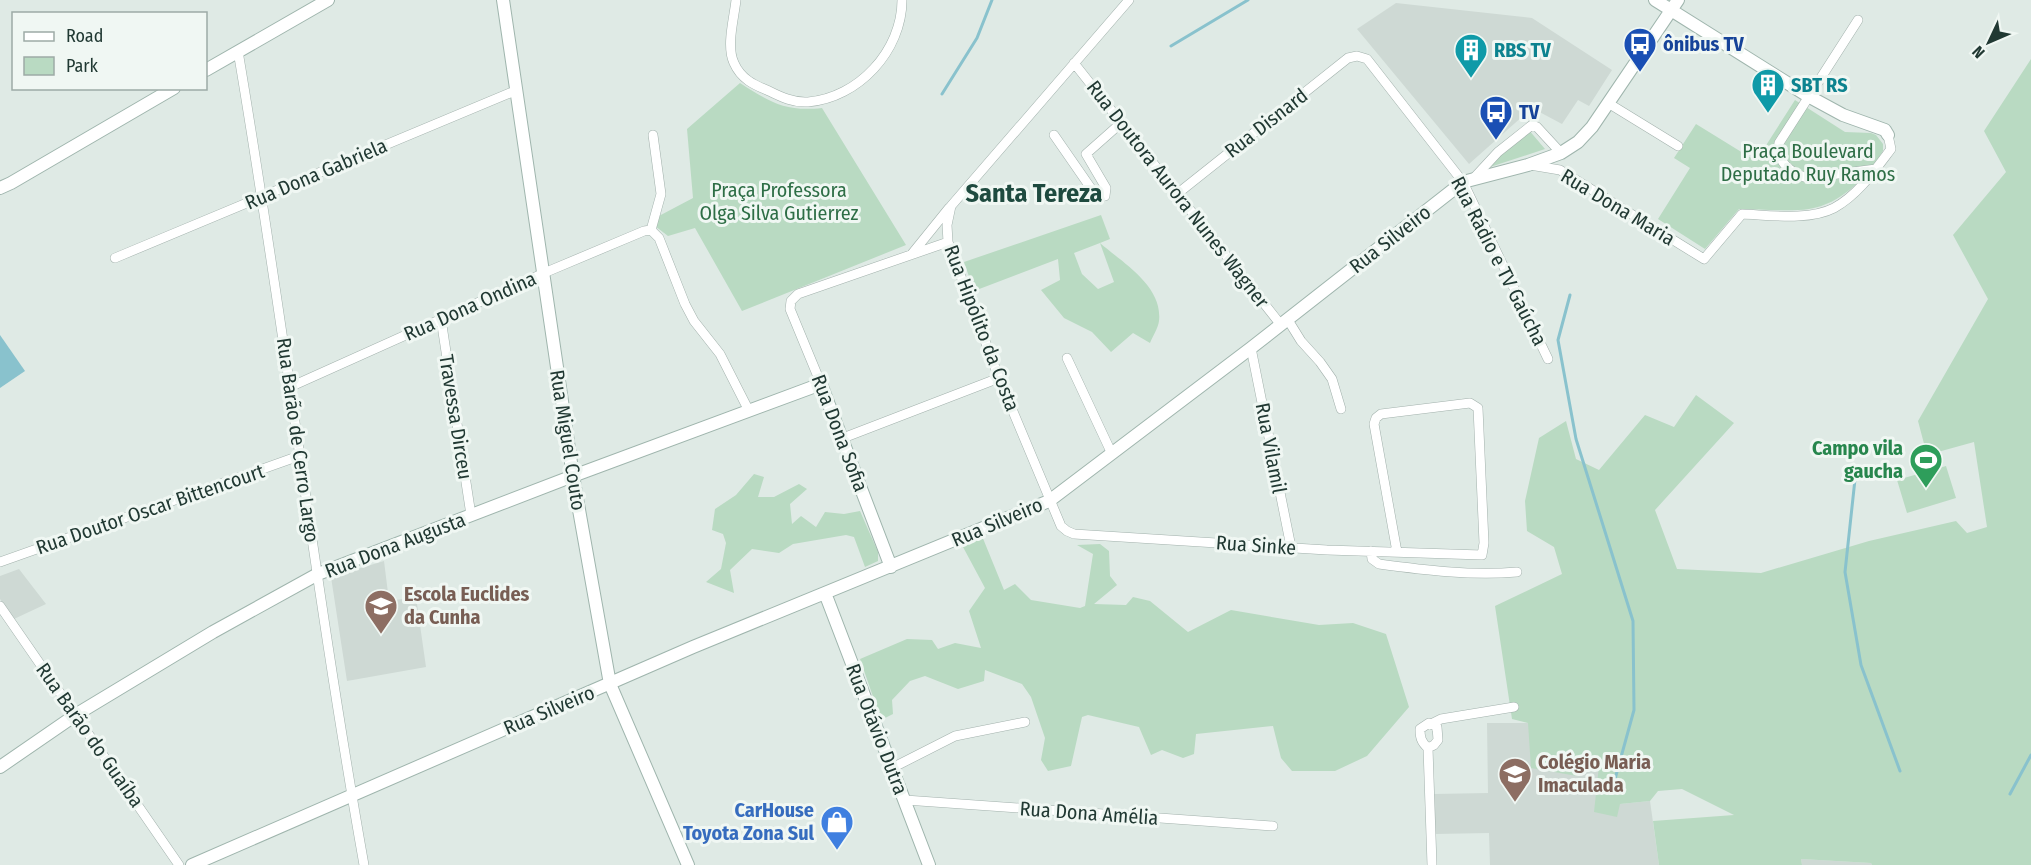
<svg xmlns="http://www.w3.org/2000/svg" width="2031" height="865" viewBox="0 0 2031 865" font-family="'Fira Sans Condensed',sans-serif">
  <style>
    .built { fill: #ced9d4 }
    .green { fill: #b9dac2; fill-rule: evenodd }
    .water { fill: #89c2cd }
    .lines { fill: none; stroke-linecap: round; stroke-linejoin: round }
    .stream { stroke: #89c2cd; stroke-width: 3 }
    .street-casing { stroke: #a2b1ac; stroke-width: 10 }
    .secondary-casing { stroke: #9fb5ad; stroke-width: 14 }
    .street { stroke: #fff; stroke-width: 9 }
    .secondary { stroke: #fff; stroke-width: 12 }
    .labels { text-anchor: middle; stroke-width: 6; stroke-linejoin: round; paint-order: stroke }
    .transit-label { font-size: 20px; font-weight: bold; fill: #164399; stroke: #f0f7f3; text-anchor: start }
    .culture-label { font-size: 20px; font-weight: bold; fill: #0d838f; stroke: #f0f7f3; text-anchor: start }
    .street-label { font-size: 20px; fill: #213933; stroke: #f0f7f3 }
    .park-label { font-size: 20px; fill: #2e6e46; stroke: #f0f7f3 }
    .leisure-label { font-size: 20px; font-weight: bold; fill: #27864d; stroke: #f0f7f3; text-anchor: end }
    .education-label { font-size: 20px; font-weight: bold; fill: #785e54; stroke: #f0f7f3; text-anchor: start }
    .shop-label { font-size: 20px; font-weight: bold; fill: #366cbe; stroke: #f0f7f3; text-anchor: end }
    .district-label { font-size: 26px; font-weight: bold; fill: #1e4a3f; stroke: #f0f7f3 }
  </style>
  <rect width="100%" height="100%" fill="#dfeae5"/>
  <path class="built" d="M1396,3l136,15 80,52 -23,36 -11,-6 -16,24 -30,-16 -63,56 -112,-135z
    M384,561l5,40 27,-4 10,70 -79,14 -16,-104z
    M19,569l27,35 -32,15 -14,-20v-23z
    M1487,723h41l49,52 3,-12 19,3 21,38 30,-3 9,64h-169l-1,-32 -54,1 -1,-40 54,-1z
    M1801,859l70,4 1,2h-70z"/>
  <path class="green" d="M2031,59v806h-159l-1,-2 -70,-4 1,6h-143l-6,-44 81,-6 -52,-26 -24,2 -8,10 -30,3 -3,13 -23,-5 5,-46 -18,-3 -4,13 -46,-8 -3,-45 -16,-4 -17,-113 67,-32 -8,-27 -27,-16 -2,-30 14,-63 27,-17 10,38 23,11 46,-55 29,12 22,-32 38,28 -79,87 22,59 84,4 108,-32 87,-20 11,12 20,-6 -13,-85 -47,13 -9,-34 70,-122 -35,-64 53,-63 -22,-41z
    M740,83c30,19 45,29 82,25l84,137 -164,66 -47,-83 -27,8 -13,-10 2,-9 36,-19 -6,-69z
    M1795,100l50,32 26,1 5,2 7,9v7c-17,27 -42,53 -74,58 -21,3 -48,0 -70,0l-34,40 -47,-30 32,-51 -16,-10 22,-34 60,37z
    M1528,129l17,20 -61,20z
    M1101,215l9,24 -10,4c23,20 63,43 59,78 -1,7 -6,15 -9,22l-17,-10 -22,19 -19,-20 -28,-14 -23,-28 19,-10 -2,-21 -84,32 -10,-29zM1100,243l14,39 -16,7 -16,-15 -8,-21z
    M1946,466l10,32 -49,15 -10,-33z
    M754,474l10,3 -6,20h16l25,-13 8,5 -17,15 2,20 9,-8 15,11 9,-15 19,2 16,-3 18,41v9l-13,6 -11,-30 -8,-2 -53,9 -14,9 -27,-4 -22,21 4,23 -28,-11 15,-13 5,-26 -3,-9 -11,-4 3,-21 21,-14z
    M982,536l22,54 11,-6 16,16 49,8 5,-2 8,-52 -16,-9 23,-1 9,7 1,25 7,9 -23,19 32,1 7,-8 17,4 38,31 43,-22 88,15 34,-2 33,11 23,73 -42,49 -32,15h-43l-11,-13 -8,-32 -77,8 -2,20 -11,4 -21,-8 -11,5 -12,-28 -51,-12 -6,2 -11,49 -23,5 -7,-11 4,-22 -14,-41 -9,-13 -37,-14 -1,11 -26,8 -33,-13 -15,5 -18,19 1,14 -8,4 -6,-4 -19,-55 47,-20 25,1 6,9 17,-6 26,5 -12,-37 16,-23 -22,-41z"/>
  <path class="water" d="M0,335l25,36 -25,17z"/>
  <g class="lines">
    <path class="stream" d="M1171,46l77,-46
      M942,94l35,-56 15,-38
      M1570,295l-12,45 18,99 57,182 1,89 -19,69
      M1856,470l-11,102 16,93 39,106
      M2010,794l21,-39"/>
    <g class="street-casing">
      <path id="street" d="M736,0c-2,19 -10,46 -2,63 7,16 20,22 35,28 12,6 25,12 39,11 50,-4 94,-51 94,-102
        M1129,0l-178,206 -4,19 1,17 51,136 62,148 6,5 7,3 253,16 155,5 2,-12 -6,-135 -8,-5 -89,11 -5,4 -2,6 23,128
        M1858,20l-79,123c-4,18 12,30 28,35l69,-9
        M238,51c46,271 78,544 126,814
        M1074,63l207,262
        M1608,103l70,43
        M1054,135l43,62 8,-1 1,-8 -20,-34 35,-31
        M1530,165l30,5 144,89 38,-45c27,1 67,7 92,-6 24,-13 41,-38 57,-59l-3,-14
        M1473,179l25,-27 34,-27 5,2 24,26
        M1177,194l171,-136 9,-2 10,3 96,123 85,177
        M651,230l8,8 26,66 9,17 26,33 28,55
        M651,230l10,-36 -8,-59
        M911,255l38,-47
        M115,258l402,-168
        M441,319l30,196
        M1288,320l13,21 19,21 12,17 9,30
        M1251,348l40,199
        M1067,358l45,96
        M821,384l-31,-75 1,-8 7,-7 150,-52
        M290,387l254,-114 100,-42 7,-1
        M843,438l156,-60
        M1371,551l1,8 7,5c45,6 92,12 138,8
        M0,562l299,-106
        M0,606l179,259
        M1433,723l8,-4 73,-12
        M1428,748l6,-3 4,-5 -1,-13 -8,-4 -9,6c0,8 1,13 8,19l4,117
        M892,768l63,-32 70,-14
        M905,800l368,26"/>
    </g>
    <g class="secondary-casing">
      <path id="secondary" d="M503,0l70,476 37,208 78,181
        M1655,0l153,96 35,19 42,15 3,5
        M206,70l122,-70
        M0,188l11,-5 163,-95
        M825,593l104,272
        M0,767l77,-53 136,-82 105,-58 255,-98 248,-92 70,183
        M192,865l501,-218 356,-146 202,-153 212,-166 65,-17 33,-12 17,-11 14,-15 86,-127"/>
    </g>
    <use href="#street" class="street"/>
    <use href="#secondary" class="secondary"/>
  </g>
  <defs>
    <g id="bus-pin" transform="scale(1.725)"><path d="M0 17L-7.5 6A9.5 9.5 0 1 1 7.5 6Z" fill="#1a4fb4" stroke="#f0f7f3"/><path d="M-5-6H5V4H4V6H2V4H-2V6H-4V4H-5ZM-3.5-4V0h7V-4ZM-3.5 1.2v1.5H-2V1.2ZM2 1.2v1.5H3.5V1.2Z" fill="#fff"/></g>
    <g id="building-pin" transform="scale(1.725)"><path d="M0 17L-7.5 6A9.5 9.5 0 1 1 7.5 6Z" fill="#0f9aa8" stroke="#f0f7f3"/><path d="M-4-6H4V6H1V3H-1V6H-4ZM-2.5-4.3h1.7v1.8h-1.7ZM.8-4.3h1.7v1.8H.8ZM-2.5-1h1.7V.8h-1.7ZM.8-1h1.7V.8H.8Z" fill="#fff"/></g>
    <g id="stadium-pin" transform="scale(1.725)"><path d="M0 17L-7.5 6A9.5 9.5 0 1 1 7.5 6Z" fill="#2e9e5b" stroke="#f0f7f3"/><path d="M0-5a6.5 5 0 1 0 0 10a6.5 5 0 1 0 0-10ZM-3.5-1.8h7v3.6h-7Z" fill="#fff"/></g>
    <g id="school-pin" transform="scale(1.725)"><path d="M0 17L-7.5 6A9.5 9.5 0 1 1 7.5 6Z" fill="#8d6e63" stroke="#f0f7f3"/><path d="M0-5L7-2L0 1L-7-2ZM-4 1L0 2.5L4 1V4Q0 6-4 4Z" fill="#fff"/></g>
    <g id="shop-pin" transform="scale(1.725)"><path d="M0 17L-7.5 6A9.5 9.5 0 1 1 7.5 6Z" fill="#3f7fe0" stroke="#f0f7f3"/><path d="M-5-2.5h2.3a2.7 3.5 0 0 1 5.4 0H5L5.5 6h-11ZM-1.5-2.5h3a1.5 2.3 0 0 0-3 0Z" fill="#fff"/></g>
  </defs>
  <g fill-rule="evenodd">
    <use href="#bus-pin" x="1640" y="44"/>
    <use href="#building-pin" x="1471" y="50"/>
    <use href="#building-pin" x="1768" y="85"/>
    <use href="#bus-pin" x="1496" y="112"/>
    <use href="#stadium-pin" x="1926" y="460"/>
    <use href="#school-pin" x="381" y="606"/>
    <use href="#school-pin" x="1515" y="774"/>
    <use href="#shop-pin" x="837" y="822"/>
  </g>
  <g class="labels">
    <g class="transit-label">
      <text x="1663" y="51">ônibus TV</text>
      <text x="1519" y="119">TV</text>
    </g>
    <g class="culture-label">
      <text x="1494" y="57">RBS TV</text>
      <text x="1791" y="92">SBT RS</text>
    </g>
    <g class="street-label">
      <text transform="translate(1266 123) rotate(-38)" y="7">Rua Disnard</text>
      <text transform="translate(316 174) rotate(-23)" y="7">Rua Dona Gabriela</text>
      <text transform="translate(1178 194) rotate(52)" y="7">Rua Doutora Aurora Nunes Wagner</text>
      <text transform="translate(1618 207) rotate(31)" y="7">Rua Dona Maria</text>
      <text transform="translate(1390 239) rotate(-38)" y="7">Rua Silveiro</text>
      <text transform="translate(1499 261) rotate(63)" y="7">Rua Rádio e TV Gaúcha</text>
      <text transform="translate(470 306) rotate(-24)" y="7">Rua Dona Ondina</text>
      <text transform="translate(982 328) rotate(69)" y="7">Rua Hipólito da Costa</text>
      <text transform="translate(456 417) rotate(81)" y="7">Travessa Dirceu</text>
      <text transform="translate(840 433) rotate(69)" y="7">Rua Dona Sofia</text>
      <text transform="translate(298 440) rotate(82)" y="7">Rua Barão de Cerro Largo</text>
      <text transform="translate(568 440) rotate(81)" y="7">Rua Miguel Couto</text>
      <text transform="translate(1271 448) rotate(79)" y="7">Rua Vilamil</text>
      <text transform="translate(150 509) rotate(-19)" y="7">Rua Doutor Oscar Bittencourt</text>
      <text transform="translate(997 522) rotate(-23)" y="7">Rua Silveiro</text>
      <text transform="translate(395 545) rotate(-21)" y="7">Rua Dona Augusta</text>
      <text transform="translate(1256 545) rotate(4)" y="7">Rua Sinke</text>
      <text transform="translate(549 710) rotate(-23)" y="7">Rua Silveiro</text>
      <text transform="translate(877 729) rotate(69)" y="7">Rua Otávio Dutra</text>
      <text transform="translate(90 735) rotate(55)" y="7">Rua Barão do Guaíba</text>
      <text transform="translate(1089 813) rotate(4)" y="7">Rua Dona Amélia</text>
    </g>
    <g class="park-label">
      <text x="1808" y="158">Praça Boulevard<tspan x="1808" dy="23">Deputado Ruy Ramos</tspan></text>
      <text x="779" y="197">Praça Professora<tspan x="779" dy="23">Olga Silva Gutierrez</tspan></text>
    </g>
    <g class="leisure-label">
      <text x="1903" y="455">Campo vila<tspan x="1903" dy="23">gaucha</tspan></text>
    </g>
    <g class="education-label">
      <text x="404" y="601">Escola Euclides<tspan x="404" dy="23">da Cunha</tspan></text>
      <text x="1538" y="769">Colégio Maria<tspan x="1538" dy="23">Imaculada</tspan></text>
    </g>
    <g class="shop-label">
      <text x="814" y="817">CarHouse<tspan x="814" dy="23">Toyota Zona Sul</tspan></text>
    </g>
    <g class="district-label">
      <text x="1034" y="202">Santa Tereza</text>
    </g>
  </g>
  <rect x="12" y="12" width="195" height="78" fill="#f0f7f3" stroke="#9daba6" stroke-width="1.5"/>
  <rect x="24" y="32" width="30" height="9" fill="#ffffff" stroke="#9daba6" stroke-width="1.5"/>
  <text x="66" y="42" font-size="18" fill="#213933">Road</text>
  <rect x="24" y="57" width="30" height="18" fill="#b9dac2" stroke="#9daba6" stroke-width="1.5"/>
  <text x="66" y="72" font-size="18" fill="#213933">Park</text>
  <g transform="translate(1989 42) rotate(226)" stroke="#f0f7f3" stroke-width="4.5" paint-order="stroke">
  <path d="M0-4.5L10 22L0 15L-10 22Z" fill="#213933"/>
  <text y="-9" font-size="16" font-weight="bold" text-anchor="middle" fill="#213933">N</text>
  </g>
</svg>
